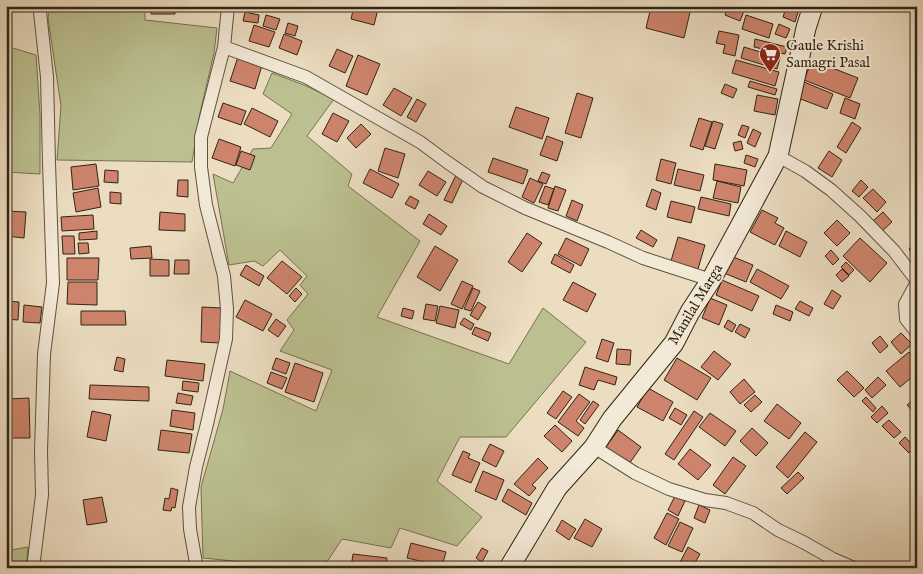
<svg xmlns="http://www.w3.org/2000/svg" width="923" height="574" viewBox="0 0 923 574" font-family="'IM FELL English',serif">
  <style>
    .green { fill: #bcc090; stroke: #767252 }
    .building { fill: #ce846c; stroke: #302414 }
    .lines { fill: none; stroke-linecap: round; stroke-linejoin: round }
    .street-casing { stroke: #5f523f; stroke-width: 14 }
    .secondary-casing { stroke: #302414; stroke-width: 21 }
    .street { stroke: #f3e9d7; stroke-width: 12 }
    .secondary { stroke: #f3e9d7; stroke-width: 19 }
    .labels { text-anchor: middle; stroke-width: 4; stroke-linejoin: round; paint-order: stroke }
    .poi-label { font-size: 15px; fill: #302414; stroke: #f3e9d7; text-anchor: start }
    .street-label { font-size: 15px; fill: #302414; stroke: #f3e9d7 }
  </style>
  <rect width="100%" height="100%" fill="#ecddc1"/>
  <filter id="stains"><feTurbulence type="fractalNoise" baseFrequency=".004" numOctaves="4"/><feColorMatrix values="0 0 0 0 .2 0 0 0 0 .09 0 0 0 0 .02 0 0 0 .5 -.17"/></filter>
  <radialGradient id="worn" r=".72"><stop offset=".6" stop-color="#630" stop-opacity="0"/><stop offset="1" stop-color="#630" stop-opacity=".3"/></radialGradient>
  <path class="green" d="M50,6h95v14l72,8 -3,25 -14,60 -8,49 -135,-2 4,-54 -13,-88z
    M6,46l30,9 4,60v59l-34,-2z
    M272,73l32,12 30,14 -27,37 45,38 -4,12 72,55 -43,76 132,47 34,-56 43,34 -80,95h-46l-23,44 45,36 -25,29 -57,-18 -9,20 -49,-9 -19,29h-80v-6l-40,-4 -2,-71 22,-78 7,-38 86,40 16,-41 -52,-19 14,-21 -7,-10 21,-26 -8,-9 7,-9 -27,-26 -17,16 -9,-5 -25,4 -16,-91 20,9 20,-34 18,-1 21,-34 -29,-20z
    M28,547l-2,21h-20v-17z"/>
  <path class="building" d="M151,6h24v8h-24z
    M354,6h15l9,3 -4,16 -23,-6z
    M671,6l7,2 1,-2h4l8,2 -7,30 -38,-10 5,-21 19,5z
    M728,6l16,5 -4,10 -15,-6z
    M786,8l12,4 -3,10 -12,-5z
    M245,12l14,3 -1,8 -15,-2z
    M266,15l14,4 -4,11 -13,-4z
    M746,15l27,9 -4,14 -27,-9z
    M288,23l10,3 -3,10 -10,-3z
    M779,24l11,5 -4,9 -11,-4z
    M254,25l21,7 -6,15 -20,-6z
    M719,31l20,4 -4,21 -12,-3 2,-8 -9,-2z
    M284,34l18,7 -5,14 -18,-7z
    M755,39l32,8 -2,7 -31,-7z
    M744,47l36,11 -3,11 -36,-11z
    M337,49l16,7 -8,17 -16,-7z
    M358,55l22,9 -13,31 -21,-9z
    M238,57l24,8 -7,24 -25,-8z
    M736,60l43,12 -4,14 -43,-13z
    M812,60l46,18 -8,20 -46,-18z
    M750,81l27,8 -2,6 -27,-8z
    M804,82l29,12 -6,15 -29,-11z
    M725,84l12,5 -4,9 -12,-5z
    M394,88l18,10 -11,18 -18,-11z
    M577,93l16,5 -12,40 -16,-5z
    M757,95l21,4 -3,16 -21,-4z
    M845,98l15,6 -5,15 -15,-6z
    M417,99l9,5 -10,18 -9,-5z
    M223,103l23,8 -5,14 -23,-8z
    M516,107l33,11 -7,21 -33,-12z
    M252,108l26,13 -8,16 -26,-13z
    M333,113l16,8 -12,21 -15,-8z
    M699,118l13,4 -9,28 -13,-4z
    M713,121l10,3 -8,25 -10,-3z
    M852,122l9,6 -15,25 -9,-6z
    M361,124l10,10 -15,14 -9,-10z
    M742,125l7,2 -4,11 -7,-3z
    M753,129l8,4 -6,14 -8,-4z
    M547,136l16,6 -6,19 -17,-6z
    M219,139l22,8 -6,19 -23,-8z
    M741,141l2,8 -8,2 -2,-8z
    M385,148l20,6 -7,24 -20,-7z
    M241,151l14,5 -5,14 -14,-5z
    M829,151l13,9 -10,17 -14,-9z
    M746,155l12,4 -3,8 -11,-4z
    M493,158l35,12 -5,14 -35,-12z
    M661,159l15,4 -5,21 -15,-4z
    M96,164l3,22 -26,4 -2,-23z
    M715,164l32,6 -3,16 -31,-6z
    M370,169l29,15 -7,14 -29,-15z
    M678,169l26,6 -4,16 -26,-6z
    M105,170l13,1v12l-14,-1z
    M428,171l18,11 -9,14 -18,-11z
    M542,172l8,3 -4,9 -8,-3z
    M456,175l7,4 -11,24 -8,-3z
    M530,178l13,6 -9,19 -12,-6z
    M178,180h10v17l-11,-1z
    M861,180l7,7 -9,10 -7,-6z
    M717,181l24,6 -3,16 -25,-5z
    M545,186l9,3 -6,16 -9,-3z
    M555,186l11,4 -8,21 -10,-3z
    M98,188l3,19 -25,5 -3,-19z
    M652,189l9,4 -5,17 -10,-4z
    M873,189l13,13 -9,10 -14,-14z
    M110,192l11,1v11l-11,-1z
    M410,196l9,5 -4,8 -10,-5z
    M701,197l30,7 -2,12 -31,-7z
    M572,200l11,5 -6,16 -11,-5z
    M671,201l24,6 -4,16 -24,-6z
    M762,210l16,8 -3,5 9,5 -9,17 -25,-13z
    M6,211l20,1 -2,26 -18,-2z
    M160,212l25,2v17l-26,-1z
    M883,212l9,10 -10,9 -9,-10z
    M429,214l18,12 -6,9 -18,-11z
    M93,215l1,14 -32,2 -1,-14z
    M837,220l13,13 -13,13 -13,-13z
    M641,230l16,10 -4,7 -17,-9z
    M97,231v8l-18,1v-7z
    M786,231l21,11 -7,15 -21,-11z
    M527,233l15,10 -20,29 -14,-10z
    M62,236h12l1,18h-12z
    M678,237l27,8 -7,24 -27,-8z
    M566,238l23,11 -8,17 -23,-12z
    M860,238l27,25 -17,19 -27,-26z
    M917,242v16l-8,-9z
    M78,243h10l1,10 -10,1z
    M151,246l1,12 -21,1 -1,-11z
    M435,246l23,14 -18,31 -23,-14z
    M831,250l8,9 -6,6 -8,-9z
    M555,254l19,11 -4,8 -19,-10z
    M731,256l22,9 -7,17 -22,-9z
    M67,258h32l-1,22h-31z
    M150,259l19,1v16h-19z
    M175,260h14v14h-15z
    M282,261l20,16 -15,17 -20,-16z
    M846,262l8,8 -5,5 -8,-8z
    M246,265l18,11 -5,10 -19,-11z
    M757,269l32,17 -8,13 -31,-17z
    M842,269l7,7 -7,6 -6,-7z
    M722,280l37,16 -7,15 -36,-16z
    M462,281l11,5 -11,23 -11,-5z
    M68,282h29v23l-30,-1z
    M573,282l23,12 -9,18 -24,-12z
    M296,288l6,6 -7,8 -6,-6z
    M473,288l7,3 -9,20 -7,-2z
    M832,290l9,6 -8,13 -9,-5z
    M710,298l17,7 -8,20 -17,-7z
    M245,300l27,14 -9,17 -27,-14z
    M6,301l13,1 -1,18 -12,-1z
    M800,301l13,7 -4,8 -14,-7z
    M478,302l8,5 -8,13 -8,-5z
    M426,304l12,2 -3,15 -12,-2z
    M24,305l18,2 -2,16 -17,-1z
    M776,305l17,7 -3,9 -17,-7z
    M440,306l19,4 -4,18 -19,-5z
    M202,307l20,1 -2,35 -19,-1z
    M403,308l11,3 -2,8 -11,-3z
    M81,311h44l1,14h-45z
    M464,318l10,6 -3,6 -11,-6z
    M276,319l10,7 -8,11 -10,-7z
    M728,320l8,5 -4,7 -8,-5z
    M740,324l10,5 -5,9 -10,-6z
    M475,327l16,6 -3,8 -16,-7z
    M901,333l11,11 -11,10 -10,-12z
    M880,336l8,10 -8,7 -8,-10z
    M602,339l12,4 -6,19 -12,-4z
    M617,349l14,1 -1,15 -14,-1z
    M714,351l17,13 -13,16 -17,-13z
    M909,352l8,9v12l-17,14 -14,-16z
    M117,357l8,2 -2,13 -9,-2z
    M276,358l14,5 -4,11 -14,-5z
    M677,358l34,20 -14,22 -33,-20z
    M167,360l38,4 -2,17 -38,-5z
    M295,363l28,10 -9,29 -29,-10z
    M585,367l32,10 -2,8 -17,-5 -4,10 -15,-5z
    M847,371l17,17 -10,9 -17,-17z
    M271,372l16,6 -5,11 -15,-6z
    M878,377l8,8 -14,13 -7,-8z
    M744,379l11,13 -15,12 -10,-12z
    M183,381l16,2 -1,9 -16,-2z
    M90,385l59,2v14l-60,-2z
    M648,388l25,14 -10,19 -26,-14z
    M563,391l9,6 -16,22 -9,-6z
    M178,393l15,3 -2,9 -15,-2z
    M579,394l11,8 -14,19 8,7 -6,8 -20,-14z
    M755,395l7,7 -11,10 -7,-7z
    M866,397l10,11 -3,4 -11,-11z
    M917,397v19l-10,-11z
    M29,398l1,40h-21l-1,-39z
    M593,401l6,4 -14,19 -5,-4z
    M777,404l24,19 -12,16 -25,-18z
    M882,406l6,7 -11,10 -6,-6z
    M675,408l12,7 -6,10 -12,-7z
    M172,410l23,3 -2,17 -23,-4z
    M92,411l19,4 -5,26 -19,-4z
    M694,411l9,6 -29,43 -9,-6z
    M710,413l26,18 -11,15 -26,-19z
    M889,420l12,12 -7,6 -12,-12z
    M555,425l17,16 -10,11 -18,-16z
    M752,428l16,15 -12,13 -16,-15z
    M161,430l31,4 -3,19 -31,-3z
    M618,430l23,17 -12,17 -23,-17z
    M805,432l12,10 -29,36 -12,-11z
    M905,437l10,10 -6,6 -10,-10z
    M490,444l14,7 -8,16 -14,-7z
    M690,449l21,16 -13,15 -20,-16z
    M463,451l7,3 -2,4 12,5 -9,20 -19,-8z
    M733,457l13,9 -21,28 -12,-9z
    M538,458l10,10 -16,17 4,3 -7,8 -15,-12z
    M483,471l21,9 -8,20 -21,-9z
    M798,472l6,6 -17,16 -6,-6z
    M171,488l7,2 -3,18 -3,-1 -1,4 -8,-1 2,-12 4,1z
    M508,489l24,14 -6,12 -24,-14z
    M675,496l10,5 -7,15 -10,-6z
    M102,497l5,25 -20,3 -4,-25z
    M699,505l11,5 -5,13 -11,-5z
    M667,513l12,6 -13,26 -12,-7z
    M10,518l2,19 -6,1v-19z
    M585,519l17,10 -10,18 -18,-9z
    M562,520l14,9 -7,11 -13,-9z
    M680,522l13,6 -11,24 -14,-6z
    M411,543l35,9 -4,14 -35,-8z
    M688,547l12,7 -8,14h-15z
    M482,548l6,3 -6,11 -6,-4z
    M353,554l34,4 -1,10h-35z"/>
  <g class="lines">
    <g class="street-casing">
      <path id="street" d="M224,47l82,30 114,65 27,20 36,25 42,21 83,34 35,16 68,22
        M778,156l27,15 26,19 29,26 34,35 23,30
        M917,282l-12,22 1,15 11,14
        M594,447l41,26 34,16 36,11 21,3 27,10 25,17 25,12 30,17 21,9
        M33,568l9,-73 -1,-44 3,-97 9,-71 -4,-120 -2,-86 -7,-65 2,-6
        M195,568l1,-5 -6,-34 -1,-22 7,-40 11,-43 19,-85 1,-30 -3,-33 -18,-71 -5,-38v-30l23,-90 4,-41"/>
    </g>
    <g class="secondary-casing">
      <path id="secondary" d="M509,568l48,-80 37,-41 18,-28 62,-76 16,-31 21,-32 67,-124 28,-128 7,-22"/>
    </g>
    <use href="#street" class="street"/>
    <use href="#secondary" class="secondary"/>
  </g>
  <defs>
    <g id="supermarket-pin" transform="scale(1.125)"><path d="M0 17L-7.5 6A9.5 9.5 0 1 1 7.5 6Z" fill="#8f2418" stroke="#f3e9d7"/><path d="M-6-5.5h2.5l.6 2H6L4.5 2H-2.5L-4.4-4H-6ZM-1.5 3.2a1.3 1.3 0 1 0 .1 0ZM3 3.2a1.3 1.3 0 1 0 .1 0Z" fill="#fff"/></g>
  </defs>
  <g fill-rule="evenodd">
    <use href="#supermarket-pin" x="770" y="54"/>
  </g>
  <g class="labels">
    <g class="poi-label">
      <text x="786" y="50">Gaule Krishi<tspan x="786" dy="17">Samagri Pasal</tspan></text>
    </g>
    <g class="street-label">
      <text transform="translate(695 304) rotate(-59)" y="5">Manilal Marga</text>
    </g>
  </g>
  <rect width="923" height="574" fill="none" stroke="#ecddc1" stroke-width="25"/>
  <rect x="8" y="8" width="908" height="559" fill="none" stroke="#302414" stroke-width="2.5"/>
  <rect x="12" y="12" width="898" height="549" fill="none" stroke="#302414"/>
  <rect width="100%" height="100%" filter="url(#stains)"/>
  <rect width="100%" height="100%" fill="url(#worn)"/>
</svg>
